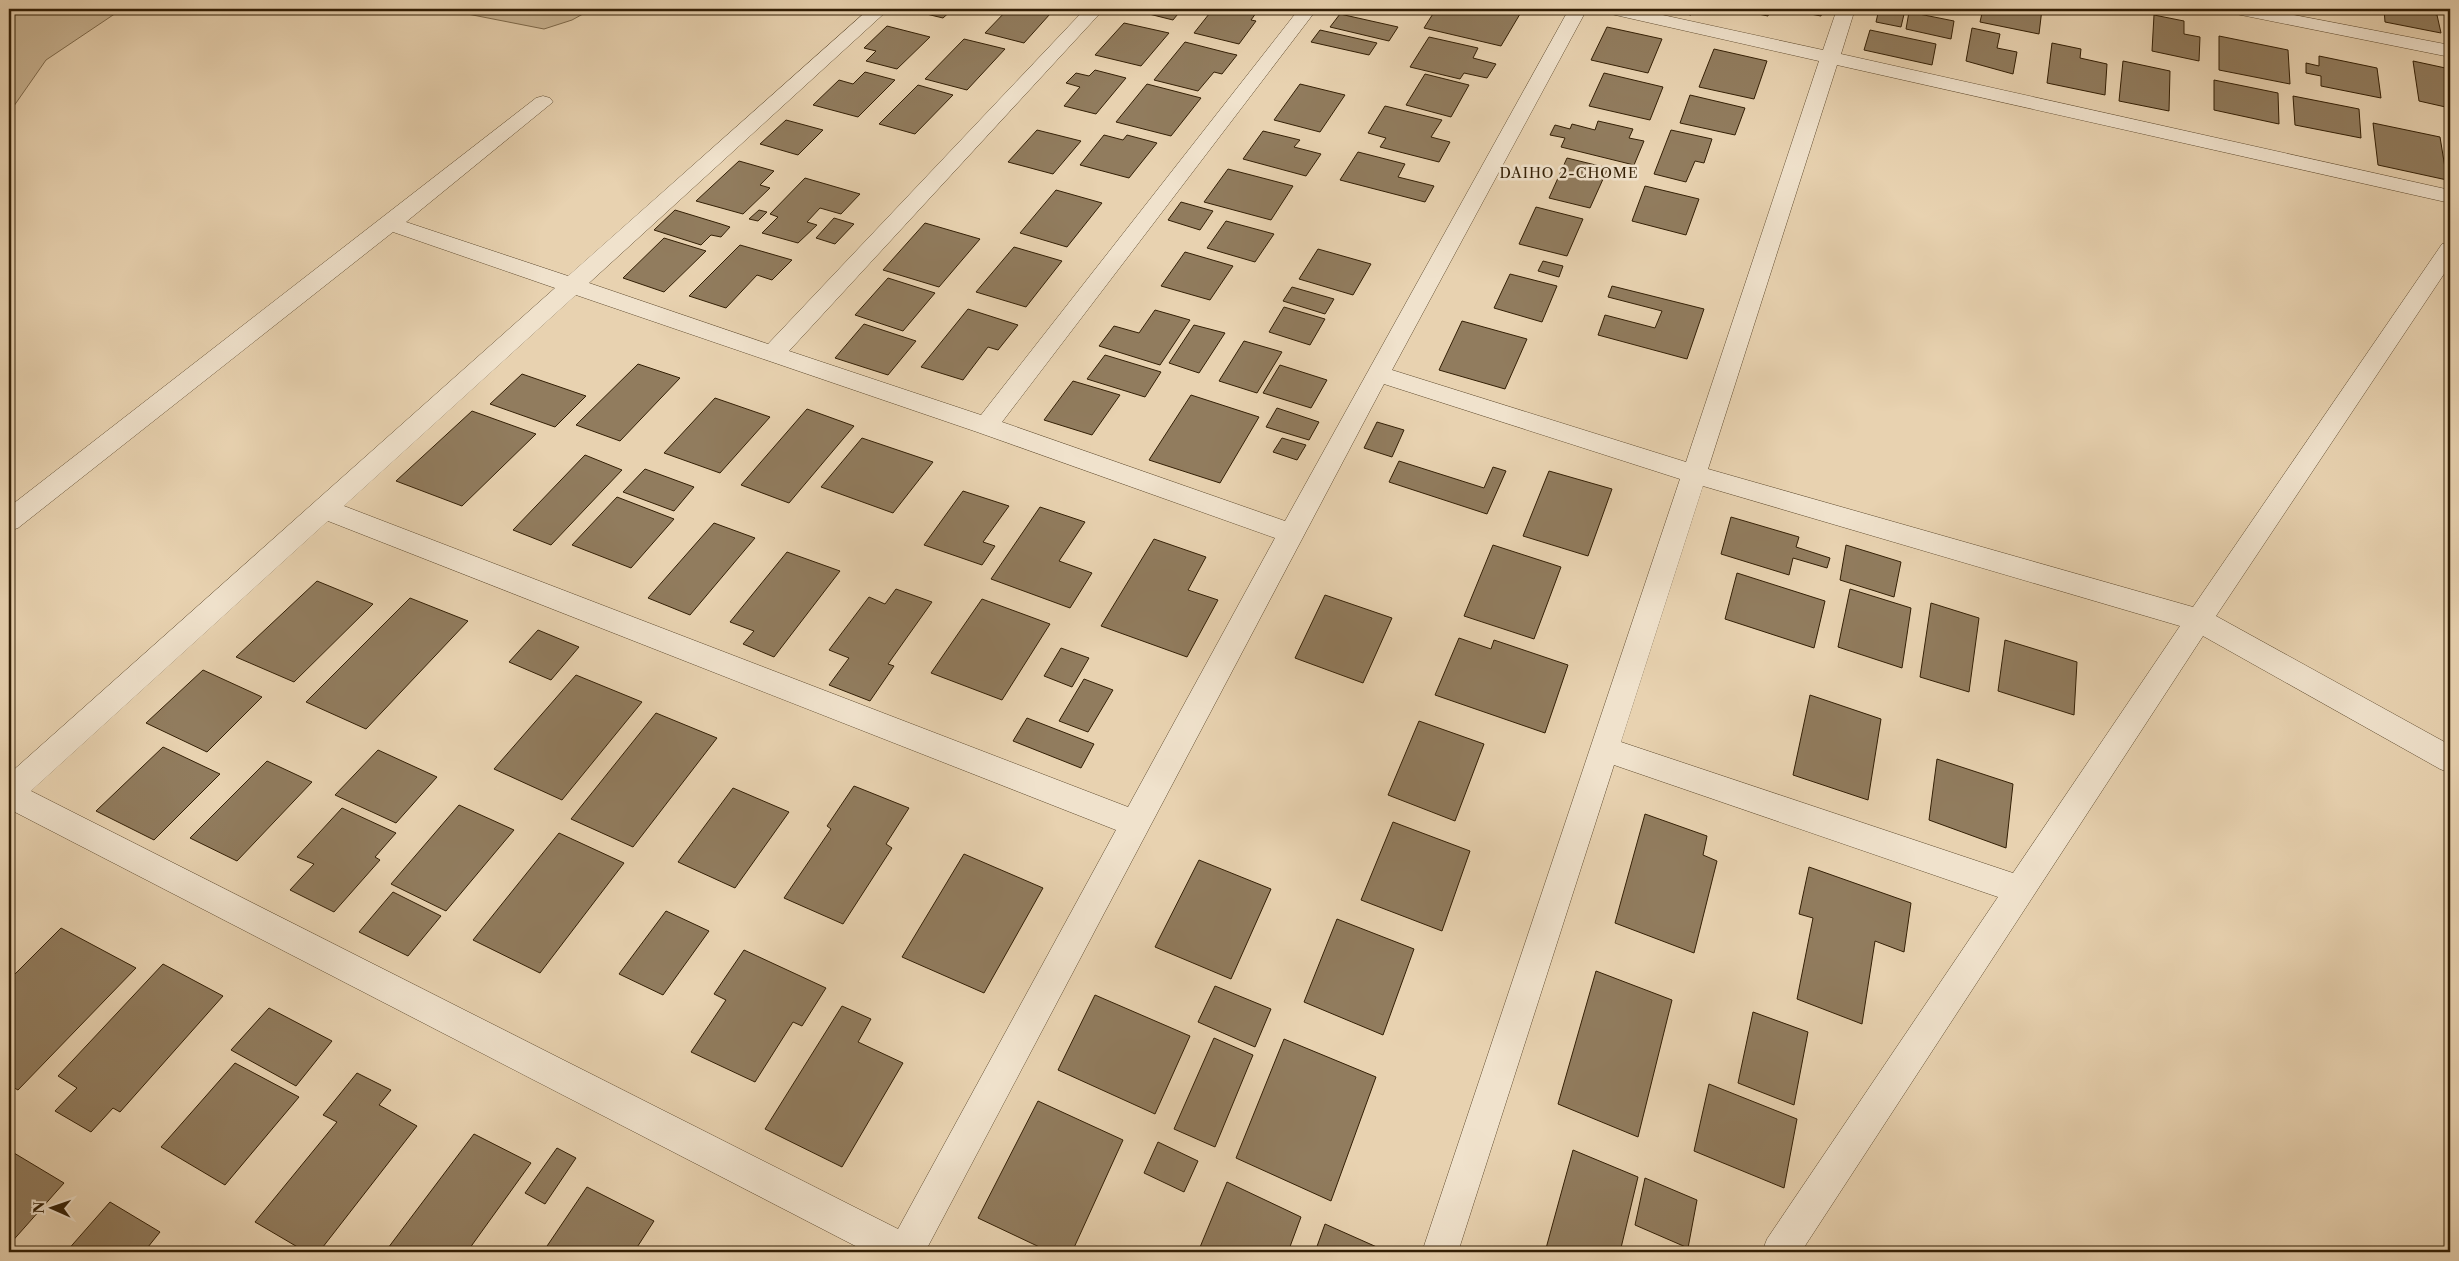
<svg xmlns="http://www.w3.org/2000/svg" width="2459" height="1261" viewBox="0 0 2459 1261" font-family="'Libre Caslon Text',serif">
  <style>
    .green { fill: #c9b493; stroke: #7e6a4c }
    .building { fill: #917c5e; stroke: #331f05 }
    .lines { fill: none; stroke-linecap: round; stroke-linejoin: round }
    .minor-casing { stroke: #604c30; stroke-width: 1 }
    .minor { fill: #f0e2cc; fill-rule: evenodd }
    .labels { text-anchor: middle; stroke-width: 5; stroke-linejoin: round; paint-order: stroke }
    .far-neighbourhood-label { font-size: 14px; letter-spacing: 1px; fill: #331f05; stroke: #f0e2cc }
  </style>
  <rect width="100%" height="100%" fill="#e8d2b0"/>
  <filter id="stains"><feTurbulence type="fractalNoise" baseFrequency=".004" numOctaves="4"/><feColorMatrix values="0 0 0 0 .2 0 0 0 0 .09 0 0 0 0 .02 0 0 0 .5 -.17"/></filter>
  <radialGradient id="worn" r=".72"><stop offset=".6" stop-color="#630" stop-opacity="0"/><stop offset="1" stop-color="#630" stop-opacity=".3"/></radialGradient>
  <path class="green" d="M9,9h113l-76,51 -37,53z
    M442,9h150l-20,11 -28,9z"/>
  <path class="building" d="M922,9h31l-10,9 -25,-6z
    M1008,9h19l23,5 -26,29 -39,-10z
    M1139,9h43l-9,11 -36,-9z
    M1213,9h46l-8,11 5,1 -17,23 -45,-11z
    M1436,9h61l23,5 -19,32 -77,-18z
    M1662,9h32l-3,6z
    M1734,9h36l-2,7z
    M1784,9h39l-2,7z
    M1879,9l26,1 -4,17 -25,-5z
    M1983,9h59l-3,25 -59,-12z
    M2384,9h44l1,4 8,2 4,18 -56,-11z
    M1909,12l45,9 -3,18 -45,-10z
    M1340,14l58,13 -9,14 -59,-14z
    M2154,15l30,6v13l16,3 -1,24 -47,-10z
    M1124,23l45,10 -28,33 -46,-11z
    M887,26l43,11 -33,32 -31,-8 10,-10 -12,-3z
    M1607,27l55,12 -14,34 -57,-13z
    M1972,28l28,6 -3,14 20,4 -4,22 -47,-13z
    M1320,30l57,13 -8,12 -58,-13z
    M1870,30l66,14 -4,21 -68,-15z
    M2219,36l69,14 2,34 -71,-14z
    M1429,37l49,11 -5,10 23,6 -9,14 -23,-5 -4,6 -50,-12z
    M964,39l41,10 -38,41 -42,-11z
    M1185,42l43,11 9,2 -15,19 -8,-2 -16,19 -44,-11z
    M2052,43l29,6 -1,9 27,6 -2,31 -58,-12z
    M1714,49l53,12 -13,38 -55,-12z
    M2319,56l58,12 4,30 -60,-12v-10l-15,-3v-10l13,3z
    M2123,61l47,10 -1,40 -50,-10z
    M2413,61l37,8v39l-31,-7z
    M1095,70l31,8 -30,36 -32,-8 16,-19 -14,-4 10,-10 13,3z
    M865,72l30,8 -37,37 -45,-12 26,-25 14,4z
    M1604,73l59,14 -13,33 -61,-14z
    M1425,74l44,11 -18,32 -45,-12z
    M2214,80l64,13 1,31 -65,-14z
    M1147,84l54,14 -30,38 -55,-14z
    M1300,84l45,11 -25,37 -46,-12z
    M918,85l35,10 -38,39 -36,-10z
    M1690,95l55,13 -10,27 -55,-12z
    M2293,96l66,13 2,29 -66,-13z
    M1385,106l57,14 -11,17 19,5 -11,20 -59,-15 6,-9 -18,-5z
    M786,120l37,10 -25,25 -38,-11z
    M1598,121l35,8 -4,9 15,3 -10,24 -73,-18 4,-9 -15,-3 5,-10 15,4 2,-5 23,6z
    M2373,123l67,14 7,43 -69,-15z
    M1037,130l44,11 -28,33 -45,-12z
    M1671,130l41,9 -8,24 -9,-2 -9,21 -32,-8z
    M1263,131l37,9 -6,7 27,7 -15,22 -63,-17z
    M1104,135l19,5 4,-5 30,8 -28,35 -49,-13z
    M1358,152l47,12 -7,13 36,9 -9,16 -85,-22z
    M1567,158l41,10 -18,40 -41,-10z
    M739,161l35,10 -14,14 10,3 -27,26 -47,-13z
    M1228,169l65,17 -22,34 -67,-18z
    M805,178l55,16 -19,20 -21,-6 -13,14 10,3 -19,18 -36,-10 16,-16 -8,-3z
    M1645,186l54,13 -13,36 -54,-14z
    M1056,190l46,13 -35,44 -47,-14z
    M1181,202l32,9 -13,19 -32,-10z
    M1536,207l47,12 -16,37 -48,-12z
    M675,210l46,14 9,3 -9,10 -10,-2 -10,10 -47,-15z
    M759,210l8,2 -9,9 -9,-2z
    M834,218l20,6 -19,20 -19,-6z
    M1226,221l48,13 -19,28 -48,-14z
    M925,223l55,16 -41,48 -56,-17z
    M664,238l42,13 -42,41 -41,-14z
    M740,245l52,15 -20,20 -15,-5 -31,33 -37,-12z
    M1014,247l48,14 -36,46 -50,-15z
    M1318,249l53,15 -18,31 -54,-16z
    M1185,252l48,14 -23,34 -49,-14z
    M1543,261l20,5 -4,11 -21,-6z
    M1510,274l47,12 -15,36 -48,-14z
    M888,278l47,15 -32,38 -48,-16z
    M1612,286l92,23 -17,50 -89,-24 7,-20 50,13 7,-17 -54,-14z
    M1292,287l42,12 -9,15 -42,-13z
    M1284,307l41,12 -15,26 -41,-13z
    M968,309l50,16 -20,25 -10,-3 -25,33 -42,-13z
    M1155,310l35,10 -30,45 -61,-19 15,-20 25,7z
    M1462,321l65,18 -22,50 -66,-19z
    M864,324l52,17 -28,34 -53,-17z
    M1194,325l31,8 -26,40 -30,-10z
    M1244,341l38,11 -25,41 -38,-12z
    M1105,355l56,17 -16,25 -58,-18z
    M638,364l42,14 -60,63 -44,-16z
    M1280,365l47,15 -16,28 -48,-15z
    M522,374l64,22 -31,31 -65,-23z
    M1073,381l47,14 -28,40 -48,-15z
    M1191,395l68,22 -39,66 -71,-23z
    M715,398l55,19 -50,56 -56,-20z
    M1277,408l42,14 -10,18 -43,-13z
    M807,409l47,17 -65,77 -48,-18z
    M472,411l64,23 -74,72 -66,-25z
    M1377,422l27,8 -12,27 -28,-9z
    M862,438l71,24 -40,51 -72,-26z
    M1282,438l24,7 -9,15 -24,-8z
    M585,455l37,15 -71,75 -38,-15z
    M1399,461l85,27 9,-21 13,4 -19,43 -98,-32z
    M645,469l49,18 -20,24 -51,-19z
    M1549,471l63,18 -24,67 -65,-20z
    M963,491l46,15 -26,36 12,4 -13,19 -58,-20z
    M617,497l57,22 -43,49 -59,-23z
    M1040,507l45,15 -26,39 33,12 -22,35 -79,-29z
    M1731,517l68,20 -3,10 34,11 -3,10 -34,-10 -4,17 -68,-21z
    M714,523l41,15 -65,77 -42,-17z
    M1154,539l52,18 -18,33 30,10 -31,57 -86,-31z
    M1493,545l68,22 -27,72 -70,-23z
    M1846,545l55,17 -7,35 -54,-17z
    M787,552l53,19 -66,86 -31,-13 11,-13 -24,-9z
    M1737,573l88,28 -11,47 -89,-29z
    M317,581l56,23 -79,78 -58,-25z
    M896,589l36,13 -44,62 6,2 -24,35 -41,-16 20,-27 -20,-8 40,-53 16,7z
    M1850,589l61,19 -9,60 -64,-21z
    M1325,595l67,23 -29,65 -68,-25z
    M410,598l58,23 -102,108 -60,-27z
    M982,599l68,25 -48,76 -71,-27z
    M1931,603l48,15 -10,74 -49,-15z
    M538,630l41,17 -28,33 -42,-18z
    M1459,638l32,11 3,-9 74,25 -23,68 -110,-38z
    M2005,640l72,22 -3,53 -76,-24z
    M1061,648l28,10 -17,29 -28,-11z
    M203,670l59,27 -55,55 -61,-29z
    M576,675l66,27 -80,98 -68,-31z
    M1084,679l29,11 -25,42 -29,-11z
    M1810,695l71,24 -13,81 -75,-25z
    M656,713l61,25 -84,109 -62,-28z
    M1027,718l67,26 -13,24 -68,-27z
    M1419,721l65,23 -29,77 -67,-26z
    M163,747l57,27 -66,66 -58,-29z
    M378,750l59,27 -41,46 -61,-28z
    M1937,759l76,25 -7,64 -77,-28z
    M267,761l45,21 -75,79 -47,-23z
    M854,786l55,22 -23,36 6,4 -49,76 -59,-26 47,-69 -4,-3z
    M733,788l56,24 -54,76 -57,-26z
    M459,805l55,25 -68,81 -55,-27z
    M342,808l54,25 -21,24 5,3 -46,52 -44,-22 24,-26 -17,-7z
    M1645,814l62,22 -4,19 14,6 -23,92 -79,-30z
    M1393,822l77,29 -28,80 -81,-31z
    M559,833l65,30 -84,110 -67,-33z
    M964,854l79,34 -59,105 -82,-36z
    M1199,860l72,29 -40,90 -76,-32z
    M1809,867l102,36 -7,49 -29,-11 -13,83 -65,-25 16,-81 -14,-4z
    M393,892l48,24 -33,40 -49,-24z
    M666,911l43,20 -46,64 -44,-21z
    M1337,919l77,30 -31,86 -79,-33z
    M61,928l75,40 -118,122 -9,-5v-105z
    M744,950l82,38 -24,38 -9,-4 -38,60 -64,-30 35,-52 -12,-6z
    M163,964l60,32 -103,116 -7,-4 -22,24 -36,-21 22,-23 -19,-12z
    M1596,971l76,29 -34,137 -80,-33z
    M1215,986l56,23 -16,38 -57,-25z
    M1095,995l95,41 -35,78 -97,-44z
    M842,1006l29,13 -13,23 45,21 -61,104 -77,-38z
    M269,1008l63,33 -36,45 -65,-36z
    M1753,1012l55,20 -14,73 -56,-22z
    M1214,1038l39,17 -38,92 -41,-18z
    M1284,1039l92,38 -45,124 -95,-43z
    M235,1063l64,34 -74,88 -64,-38z
    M357,1073l34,17 -12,15 38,21 -98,126h-13l-51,-30 82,-100 -14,-7z
    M1709,1084l88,35 -13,69 -90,-37z
    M1038,1101l85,39 -51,112h-22l-72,-34z
    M474,1134l57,29 -64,89h-82z
    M1158,1142l40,19 -14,31 -40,-19z
    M557,1148l19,10 -31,46 -20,-11z
    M9,1150l55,33 -55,62z
    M1573,1150l65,27 -18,75h-75z
    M1645,1178l52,22 -9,48 -53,-23z
    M1227,1182l74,35 -13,35h-90z
    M587,1187l67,34 -20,31h-91z
    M110,1202l50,30 -16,20h-78z
    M1325,1224l63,28h-73z"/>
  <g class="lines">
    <g class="minor-casing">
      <path id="minor" d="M869,9h20l-300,274 179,61 317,-335h19l-315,342 192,64 318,-406h18l-315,413 283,99 284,-512h18l-195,361 294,92 133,-401 -208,-47 -6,-1 -3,-4h33l188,41 14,-41h18l-14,45 609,136v13l-613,-138 -129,404 485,138 249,-363 8,-2v23l-234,351 234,129v28l-10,-4 -237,-133 -402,616h-39l5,-13 231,-342 -384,-132 -156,487h-36l258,-773 -296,-95 -459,868h-58l-858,-443v-35l546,-486 -162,-56 -375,296 -9,3v-24l527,-409 7,-2 7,2 3,4 -147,120 162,54zM576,295l401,137 298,106 -147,269 -784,-301zM1703,486l477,140 -167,247 -392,-131zM328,521l788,309 -218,399 -867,-438z
        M2227,9h36l187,36v12l-214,-43 -6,-1z"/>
    </g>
    <use href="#minor" class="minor"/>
  </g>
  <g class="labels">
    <g class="far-neighbourhood-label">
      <text x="1569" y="178">DAIHO 2-CHOME</text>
    </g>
  </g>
  <rect width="2459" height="1261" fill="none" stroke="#e8d2b0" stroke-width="30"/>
  <rect x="10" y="10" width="2439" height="1241" fill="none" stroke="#331f05" stroke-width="2.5"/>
  <rect x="15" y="15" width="2429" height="1231" fill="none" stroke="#331f05"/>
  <g transform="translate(52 1208) rotate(272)" stroke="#f0e2cc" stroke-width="4" paint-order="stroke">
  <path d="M0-4L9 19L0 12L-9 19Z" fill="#331f05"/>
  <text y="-8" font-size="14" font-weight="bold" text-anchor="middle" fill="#331f05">N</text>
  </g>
  <rect width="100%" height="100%" filter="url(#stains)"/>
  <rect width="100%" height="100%" fill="url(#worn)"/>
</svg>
